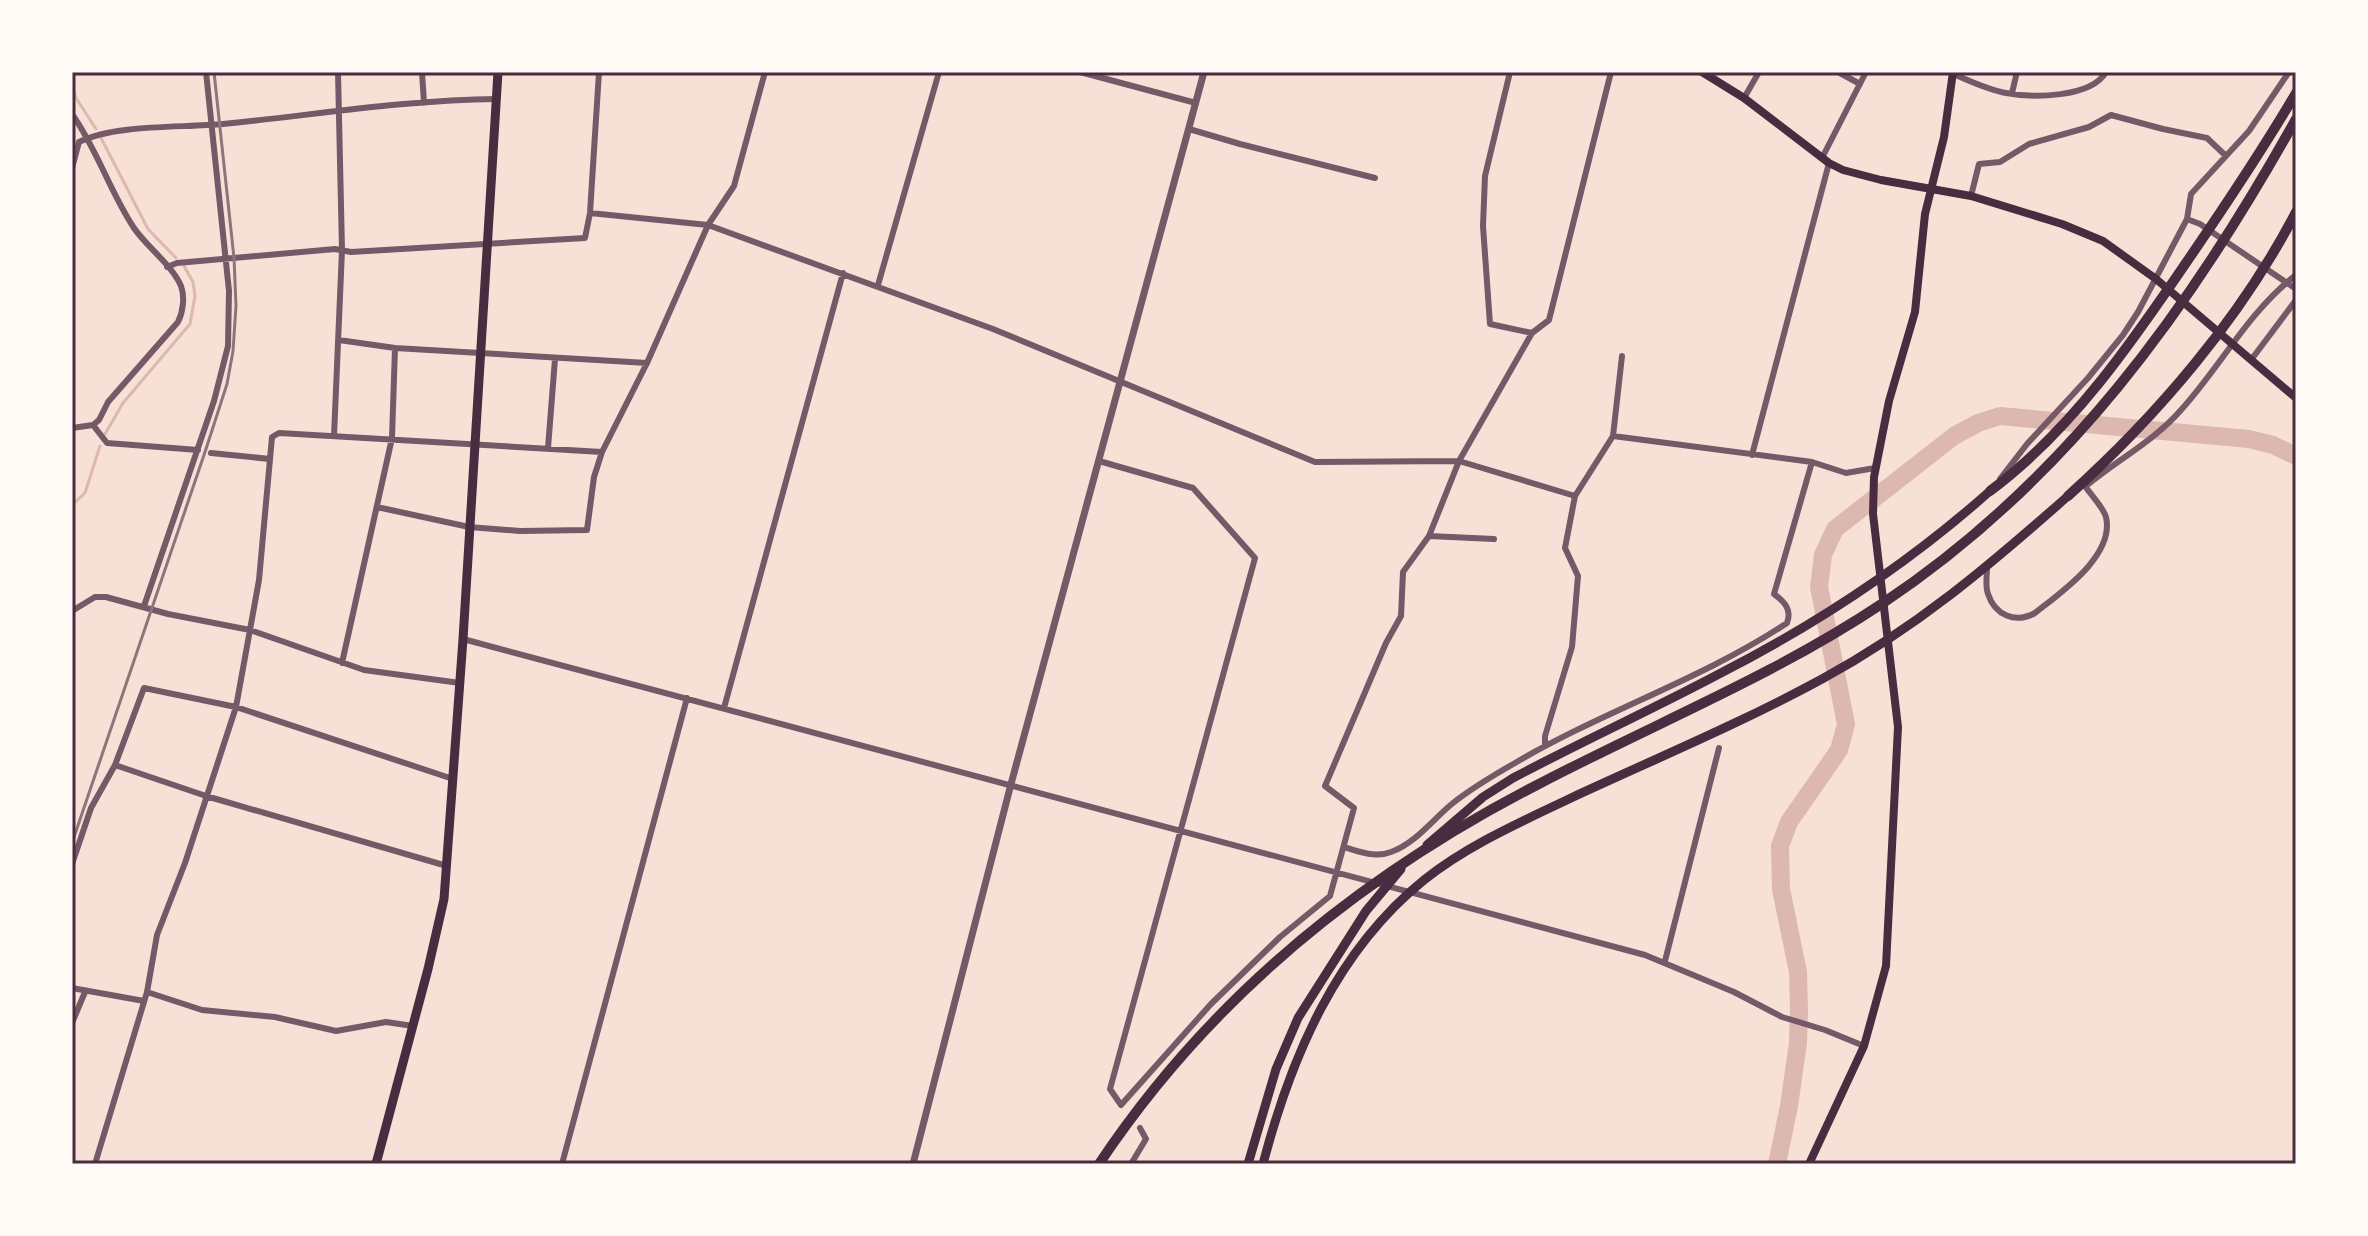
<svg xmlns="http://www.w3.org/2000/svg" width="2368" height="1236" viewBox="0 0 2368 1236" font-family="'Nunito Sans',sans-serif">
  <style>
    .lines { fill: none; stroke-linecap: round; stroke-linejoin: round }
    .stream { stroke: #dcb8b0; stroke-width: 3 }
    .river { stroke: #dcb8b0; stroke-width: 18 }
    .minor { stroke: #755966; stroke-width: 6 }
    .tertiary { stroke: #755966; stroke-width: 7 }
    .secondary { stroke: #4a2c40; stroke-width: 8 }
    .trunk { stroke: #4a2c40; stroke-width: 9 }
    .motorway { stroke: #4a2c40; stroke-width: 10 }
    .rail { stroke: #8f747c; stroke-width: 3 }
    .neatline { fill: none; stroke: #4a2c40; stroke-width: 3 }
  </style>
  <rect width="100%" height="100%" fill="#f7e1d7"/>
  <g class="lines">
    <path class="stream" d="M72,84l4,14 20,31
      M101,138l47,91 28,29
      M105,434l18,-31 67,-79 5,-28 -2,-14 -9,-16
      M72,505l13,-12 15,-47"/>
    <path class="river" d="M1777,1164l12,-58 9,-63 1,-34 -1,-37 -17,-83 -1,-43 9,-24 50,-72 7,-26 -27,-137 4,-32 12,-26 119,-93 24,-13 22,-7 249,23 24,6 23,11"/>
    <path class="minor" d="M422,72l2,31
      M1080,72l116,31
      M1510,72l-25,104 -2,50 7,98 42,9
      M1838,72l22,12
      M1953,74c17,7 35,16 53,19 27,5 85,5 100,-21
      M2012,93l5,-21
      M1744,98l15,-26
      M72,114c25,35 38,78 62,114 12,18 39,38 47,58 4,11 2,26 -3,36l-70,80 -9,18 -6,5 -21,3
      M1189,129l51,15 135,34
      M1822,158l44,-86
      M72,168l7,-26c36,-18 102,-14 144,-18 91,-9 182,-24 274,-25
      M1971,196l8,-32 21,-2 29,-18 60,-17 22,-12 52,14 44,9 19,18
      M590,213l118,12 285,104 322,133 144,-1 116,35
      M2187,219l13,5 96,65
      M167,267l10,-4 158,-14 16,3 234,-14 5,-25 9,-141
      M878,285l61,-213
      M339,340l56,8 252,15
      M2251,360l45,-60
      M93,425l14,18 91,7
      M334,436l8,-186 -4,-178
      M1613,436l199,26 34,11 29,-5
      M548,448l7,-89
      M211,453l59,6
      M1752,455l77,-292
      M1099,461l94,27 62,70 -145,531 11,16 90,-101 69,-67 50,-41 24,-88 -29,-22 61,-143 15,-27 2,-44 26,-36 30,-75 73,-128 17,-13 62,-248
      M2000,479l27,-35 61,-66 35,-43 15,-23 49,-93 4,-25 58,-63 40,-59
      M2086,486c31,-26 68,-45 95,-76 40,-44 67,-98 115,-135
      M377,507l92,20 51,4 67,-1 7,-53 8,-25 45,-89 61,-138 26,-39 31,-114
      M1429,536l65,3
      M1987,568c0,8 -2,18 1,26 7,21 27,30 47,19 25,-20 80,-57 71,-96 -3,-10 -15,-22 -21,-31
      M144,606l70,-205 14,-55 1,-55 -23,-219
      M72,611l23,-14h11l62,17 82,16 114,40 96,13
      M463,639l1182,316 89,37 48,25 43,13 39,16
      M342,663l50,-225 3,-90
      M724,708l119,-435
      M1545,746v-10l27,-89 6,-71 -13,-28 10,-52 38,-60 9,-80
      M115,765l91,31 241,70
      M1344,847c15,5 32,11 47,5 25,-9 42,-33 62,-49 19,-15 41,-28 62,-40 88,-52 186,-83 272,-140 5,-13 -2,-21 -13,-29l38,-132
      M72,864l19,-56 24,-43 29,-77 92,19 217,72
      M1665,961l54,-213
      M72,988l72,13
      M147,992l55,18 73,7 61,14 50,-9 27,4
      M72,1023l13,-31
      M95,1164l52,-172 10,-57 28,-72 51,-156 23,-127 13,-143 7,-4 323,19
      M562,1164l125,-466
      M1131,1164l15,-25 -6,-11"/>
    <path class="tertiary" d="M913,1164l98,-380 193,-712"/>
    <path class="secondary" d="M1702,72l42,26 85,65 14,7 38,10 90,16 91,28 41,17 53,38 140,119
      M1809,1164l55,-118 22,-80 12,-239 -25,-213 1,-37 15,-76 26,-89 10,-98 19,-77 9,-65"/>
    <path class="trunk" d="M1427,845l56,-48 30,-19c68,-36 138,-68 206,-104 98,-50 189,-110 271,-183
      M376,1164l52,-195 16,-70 19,-260 35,-567
      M1248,1164l28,-95 22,-51 68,-107 35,-42
      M1263,1164c28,-107 73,-213 161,-284 44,-35 97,-58 147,-82 84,-39 170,-75 251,-119 94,-51 167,-113 246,-183"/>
    <path class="motorway" d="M1990,491c82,-61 143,-150 200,-234 37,-54 73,-108 106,-164
      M2068,496c89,-80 173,-178 228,-284
      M1099,1164c110,-165 263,-289 438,-379 116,-61 237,-109 346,-182 183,-122 307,-294 413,-484"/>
    <path class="rail" d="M72,843l133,-391 22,-68 6,-33 3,-45 -2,-48 -20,-186"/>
  </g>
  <rect width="2368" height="1236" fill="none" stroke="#fffaf5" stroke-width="148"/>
  <rect x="74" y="74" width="2220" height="1088" class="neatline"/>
</svg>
